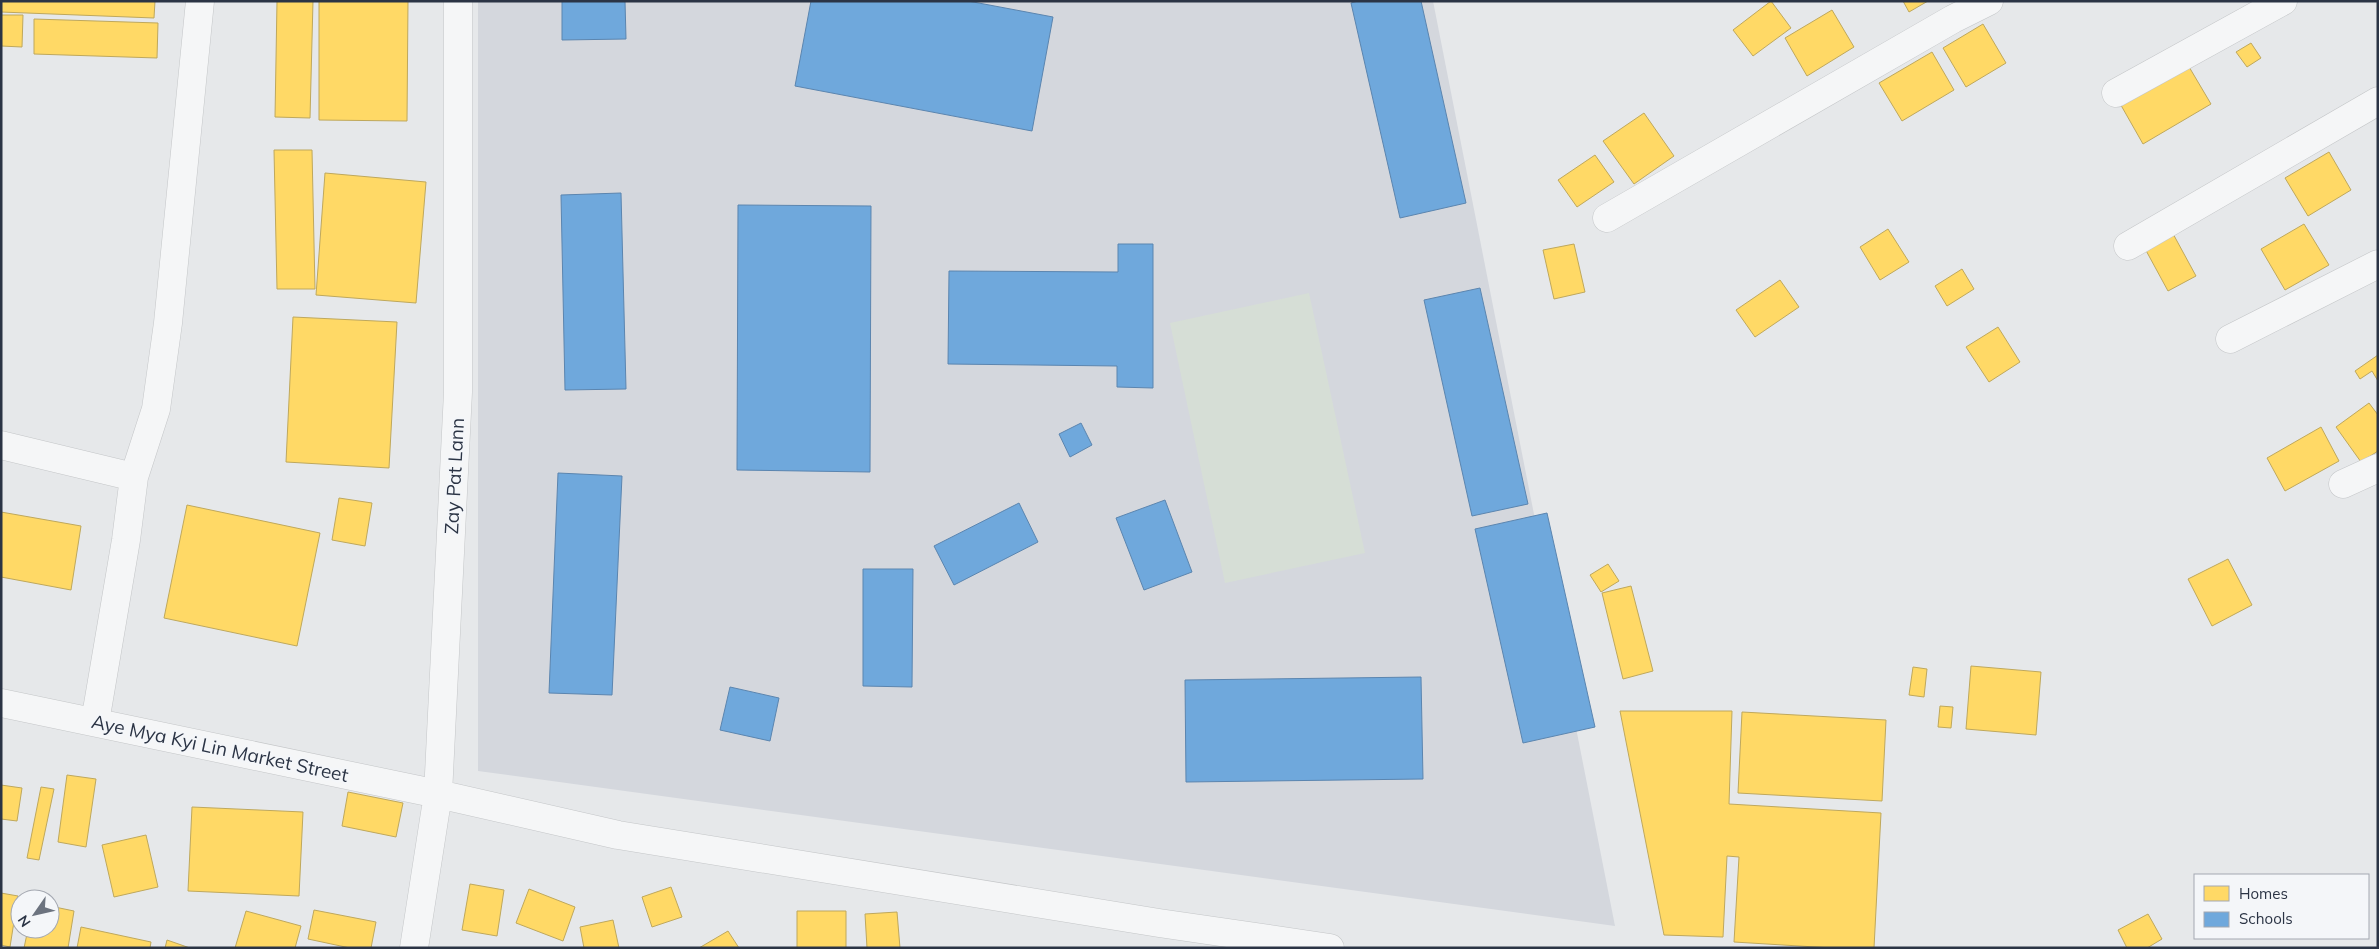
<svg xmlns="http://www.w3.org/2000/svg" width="2379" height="949" viewBox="0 0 2379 949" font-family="Mulish,sans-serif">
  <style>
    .built { fill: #d4d7dd }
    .green { fill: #d6ded6 }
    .homes { fill: #ffd966; stroke: #bfa85c }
    .schools { fill: #6fa8dc; stroke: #5b85af }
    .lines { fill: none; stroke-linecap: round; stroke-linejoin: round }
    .minor-casing { stroke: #c4c6c8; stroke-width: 29 }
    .minor { stroke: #f5f6f7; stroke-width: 28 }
    .labels { text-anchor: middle; stroke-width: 5; stroke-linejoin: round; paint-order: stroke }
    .street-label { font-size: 19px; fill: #2b3445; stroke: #f4f6f9 }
  </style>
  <rect width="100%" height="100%" fill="#e6e8ea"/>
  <path class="built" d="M478,1h955l182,925 -1137,-155z"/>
  <path class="green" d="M1309,293l56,260 -140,30 -55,-260z"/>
  <path class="homes" d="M1,1h154l-1,17 -153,-6z
    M277,1h36l-3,117 -35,-1z
    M319,1h89l-1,120 -88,-1z
    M1771,1l20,27 -38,28 -20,-26z
    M1903,1h25l-19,11z
    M1832,10l22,37 -47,29 -22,-38z
    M1,15h22l-1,32 -21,-1z
    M34,19l124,4 -1,35 -123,-4z
    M1983,24l23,39 -40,24 -23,-39z
    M2251,43l10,15 -14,9 -11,-15z
    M1932,52l22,38 -52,31 -23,-38z
    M2185,60l26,44 -68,40 -25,-44z
    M1644,113l30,43 -40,28 -31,-43z
    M274,150h38l3,139h-38z
    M2329,152l22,38 -43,26 -23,-38z
    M1595,155l19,27 -37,25 -19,-27z
    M325,173l101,9 -10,121 -100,-8z
    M2304,224l25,41 -44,25 -24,-41z
    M1888,229l21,33 -29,18 -20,-33z
    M2171,230l25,46 -28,15 -25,-46z
    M1574,244l11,48 -31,7 -11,-49z
    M1962,269l12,20 -27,17 -12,-20z
    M1780,280l19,27 -44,30 -19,-27z
    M293,317l104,5 -8,146 -103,-6z
    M1998,327l22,35 -31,20 -23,-35z
    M2378,355v26l-6,-10 -12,8 -5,-8z
    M2369,403l9,12v36l-17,11 -25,-35z
    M2321,427l18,34 -54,30 -18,-33z
    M339,498l33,5 -7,43 -33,-6z
    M187,505l133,28 -23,113 -133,-28z
    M1,512l80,14 -10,64 -70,-13z
    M2228,559l24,46 -40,21 -24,-47z
    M1608,564l11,17 -18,11 -11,-17z
    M1631,586l22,85 -30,8 -21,-86z
    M1971,666l70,6 -5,63 -70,-6z
    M1913,667l14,2 -3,28 -15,-2z
    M1940,706l13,1 -2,21 -13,-1z
    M1620,711h112l-3,93 152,9 -7,135h-42l-98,-6 5,-85 -12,-1 -4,81 -59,-2z
    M1742,712l144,8 -4,81 -144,-8z
    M67,775l29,4 -10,68 -28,-5z
    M1,785l21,3 -5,33 -16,-2z
    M41,787l13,2 -15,71 -12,-2z
    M348,792l55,11 -7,34 -54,-11z
    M192,807l111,5 -4,84 -111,-5z
    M146,835l12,52 -44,10 -12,-52z
    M470,884l34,6 -7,46 -35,-6z
    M671,887l11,30 -30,10 -10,-30z
    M529,889l46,18 -12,34 -47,-18z
    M1,893l17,3 -8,51 -9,-2z
    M50,906l24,5 -6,37h-44l4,-19h22z
    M314,910l62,12 -5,26h-21l-42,-9z
    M246,911l55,15 -6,22h-60z
    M797,911h49v37h-49z
    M897,912l3,36h-33l-2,-34z
    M2148,914l14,25 -15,9h-20l-9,-18z
    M613,920l6,28h-35l-4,-21z
    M81,927l70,15 -1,6h-73z
    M728,931l11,17h-40z
    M167,940l23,8h-25z"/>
  <path class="schools" d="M562,1h63l1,38 -64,1z
    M811,1h157l85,16 -21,114 -237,-45z
    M1358,1h63l45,202 -66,15 -49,-215z
    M621,193l5,196 -61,1 -4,-195z
    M738,205l133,1 -1,266 -133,-2z
    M1118,244h35v144l-36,-1v-21l-169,-2 1,-93 169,1z
    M1480,288l48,216 -56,12 -48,-216z
    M1081,423l11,22 -22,12 -11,-23z
    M558,473l64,3 -10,219 -63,-2z
    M1165,500l27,72 -48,18 -28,-72z
    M1019,503l19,39 -84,43 -20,-39z
    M1547,513l48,214 -72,16 -48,-214z
    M863,569h50l-1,118 -49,-1z
    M1421,677l2,102 -237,3 -1,-102z
    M730,687l49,11 -9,43 -50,-11z"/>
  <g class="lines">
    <g class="minor-casing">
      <path id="minor" d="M2116,93l167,-92
        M1607,218l346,-199 36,-18
        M2128,246l250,-145
        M2230,339l148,-75
        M1,445l133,32 -8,63 -31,182
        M134,477l22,-68 12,-86 32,-322
        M2343,484l35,-16
        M1,703l437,91 180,41 541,88 171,25
        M414,948l24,-154 20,-402v-391"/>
    </g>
    <use href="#minor" class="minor"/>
  </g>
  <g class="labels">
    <g class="street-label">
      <text transform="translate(454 476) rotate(-87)" y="7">Zay Pat Lann</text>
      <text transform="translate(220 748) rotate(12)" y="7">Aye Mya Kyi Lin Market Street</text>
    </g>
  </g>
  <rect width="2379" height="949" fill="none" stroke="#2b3445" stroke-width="5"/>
  <rect x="2194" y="874" width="175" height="65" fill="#f4f6f9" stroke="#a4a8b1"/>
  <rect x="2204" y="886" width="25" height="15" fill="#ffd966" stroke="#a4a8b1"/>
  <text x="2239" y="899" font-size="15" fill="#2b3445">Homes</text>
  <rect x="2204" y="912" width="25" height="15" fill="#6fa8dc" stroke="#a4a8b1"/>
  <text x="2239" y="924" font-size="15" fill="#2b3445">Schools</text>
  <g transform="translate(35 914) rotate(236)"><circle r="24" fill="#f4f6f9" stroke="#a4a8b1"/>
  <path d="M0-4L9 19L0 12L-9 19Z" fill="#6c737f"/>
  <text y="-8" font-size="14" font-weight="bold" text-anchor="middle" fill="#2b3445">N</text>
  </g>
</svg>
